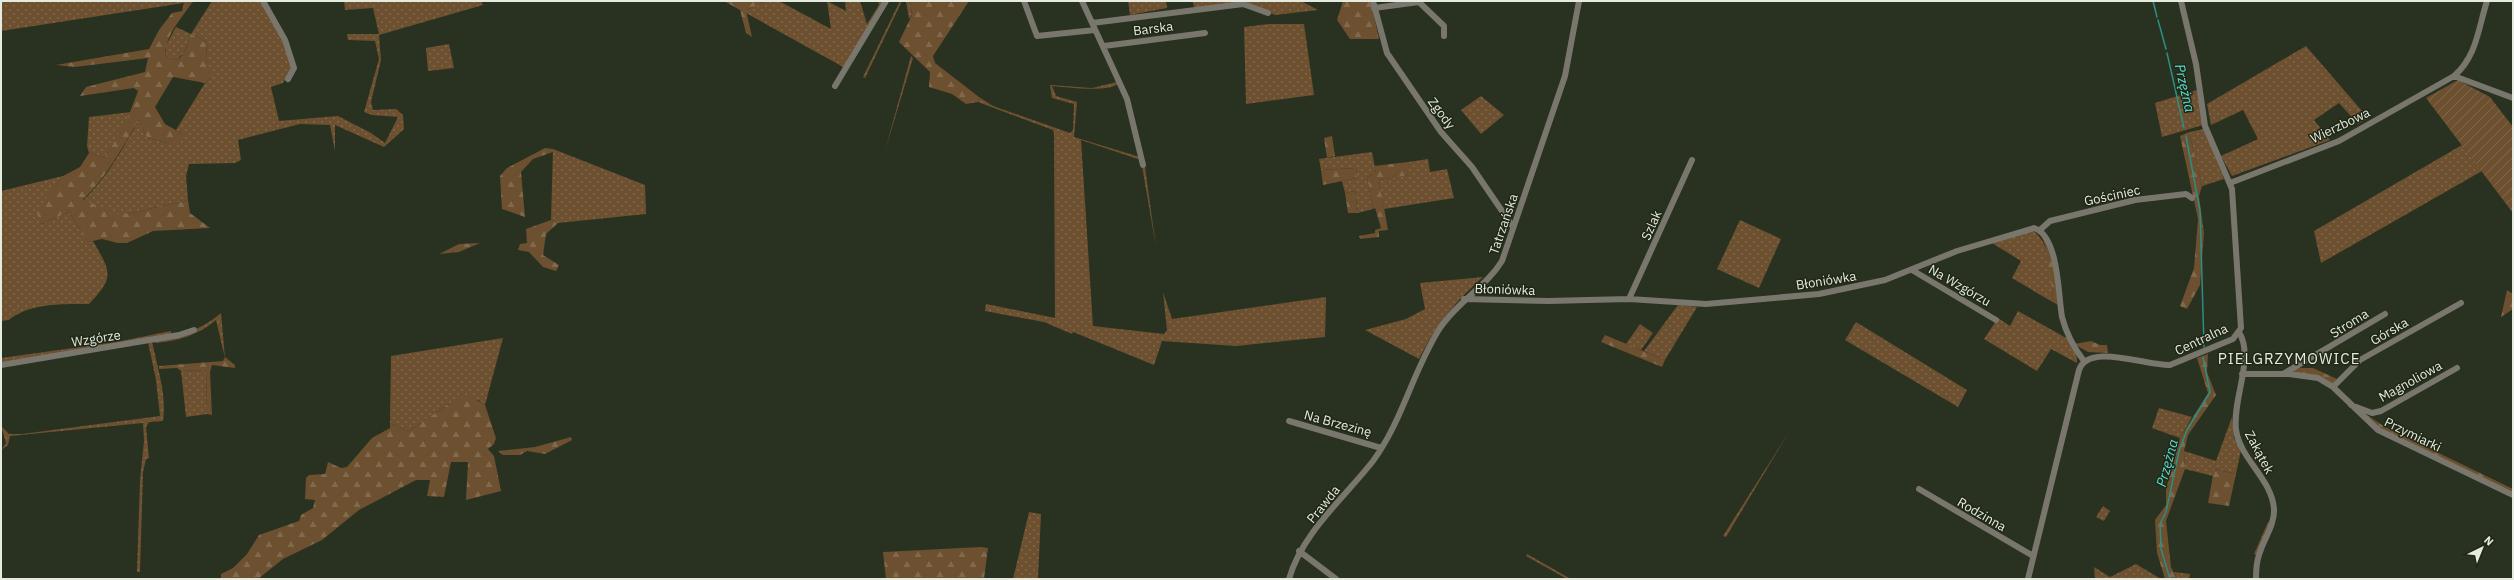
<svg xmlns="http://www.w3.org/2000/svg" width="2514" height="580" viewBox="0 0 2514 580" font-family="'IBM Plex Sans',sans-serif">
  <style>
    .grass { fill: url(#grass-dots) }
    .forest { fill: url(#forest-firs) }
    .garden { fill: url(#garden-furrows) }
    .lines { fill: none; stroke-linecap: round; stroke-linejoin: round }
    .stream { stroke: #2d8e84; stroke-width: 1.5 }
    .minor { stroke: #79776d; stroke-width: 6 }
    .labels { text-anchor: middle; stroke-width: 3; stroke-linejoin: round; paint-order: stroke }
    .street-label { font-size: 13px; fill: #e6ebe0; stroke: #202716 }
    .water-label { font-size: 14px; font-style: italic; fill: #57dfd2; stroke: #202716 }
    .quarter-label { font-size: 15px; letter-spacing: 1px; fill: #e6ebe0; stroke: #202716 }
  </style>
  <defs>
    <pattern id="grass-dots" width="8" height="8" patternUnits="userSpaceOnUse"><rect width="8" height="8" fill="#6c502f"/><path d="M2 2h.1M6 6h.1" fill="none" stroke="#81694d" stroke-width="1.8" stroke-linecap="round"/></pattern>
    <pattern id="forest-firs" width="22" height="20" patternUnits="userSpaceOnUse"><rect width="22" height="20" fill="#6c502f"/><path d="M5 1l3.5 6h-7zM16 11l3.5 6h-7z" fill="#81694d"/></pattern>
    <pattern id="garden-furrows" width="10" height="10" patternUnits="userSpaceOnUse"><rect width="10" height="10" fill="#6c502f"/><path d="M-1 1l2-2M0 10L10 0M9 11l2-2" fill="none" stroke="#81694d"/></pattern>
  </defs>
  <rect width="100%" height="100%" fill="#293120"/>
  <path class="grass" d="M1,1h193l-3,3 -7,-1 -183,28z
    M212,1h48l18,30 15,36 -10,16 -12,4 8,34 59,-5 33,17 14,10 13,-26 -26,-2 -8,-3 15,-53 -4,-18 -27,-1 -1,-6h32l-6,-26 -28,2 -1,-9h137l2,4 -104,30 2,25 -10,42 2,8 23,-1 7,6 1,14 -20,18 -49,-22v26l-5,-26 -30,-1 -62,16 3,20 -6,3 -46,1 -3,12 2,24 -61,14h-18l-26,-13c24,-24 40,-52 56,-82l8,19 20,5 16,-9 -7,-4 29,-47 6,-5v-6l-5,-12 1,-18 -16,-8 -7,19 -8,7 -10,-3v-12l10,-18 15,7z
    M767,1h12l52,28 -4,-28 19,10 -1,-10h15l7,23 12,-19 -1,-4h6l-39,67 -99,-55v-3z
    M900,1h2l-37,77 -2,-1z
    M906,1h4l2,14 -3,4z
    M1128,1h38l1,7 -37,7z
    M1193,1h108l17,9 -43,5 -33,-13 -48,6z
    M1269,24h35l10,71 -68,9 -2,-77z
    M449,44l5,24 -26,3 -2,-23z
    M2306,46l62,72 -10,6 -19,-21 -25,17 16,20 -98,36 -11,-20 37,-17 -15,-29 -32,15 -4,-21z
    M911,56l2,2 -28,93z
    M1121,81c-7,13 -56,6 -69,5l4,10 21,6 -3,35 69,21 1,2 12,87 -15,-87 -60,-20 12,186 71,8 3,-4 -4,-38 9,27 154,-22 -1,40 -89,9 -74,-5 -8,24 -81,-33 -1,2 -28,-12 -59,-11 1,-7 69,14 -1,-184 -1,-4 -75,-28 1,-5 14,9 77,27 3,-3 1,-26 -22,-6 -2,-13 42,3z
    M2197,90l6,35 -41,12 -7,-34z
    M1481,96l23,19 -23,19 -20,-24z
    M131,112l-26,46 -16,-5 -2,-7 2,-29z
    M2204,129l20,50 -22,7 -13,-54z
    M2462,145l20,26 -161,92 -7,-32z
    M553,149l92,36 1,29 -88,9 -7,-3z
    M1372,152l4,21 -9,4 6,32 -15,4 -3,-22 -10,2 -3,-12 15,-3 -1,-10 -35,2 -2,-11z
    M1428,159l2,13 17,-3 7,29 -70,11 -5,-29 30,-5 -1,-13z
    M63,176l-24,33 2,15 28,-12 19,30 5,-1c18,31 22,36 -4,63 -26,0 -60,-1 -80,16l-8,1v-130z
    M1740,220l41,19 -22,49 -42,-19z
    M2032,230c19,12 18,43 21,64l-4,6 -37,-22 9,-17 -29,-18z
    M1483,277c-27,24 -48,49 -64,82l-54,-29 41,-11 19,-10 -5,-26z
    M1678,305l19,2 -32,53 -21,-9z
    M2018,311l50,28 9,18v6l-26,-14 -14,22 -53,-32 14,-21 12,8z
    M221,313l4,45 -9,-38c-18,15 -37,21 -61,23v-2c26,-5 46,-11 66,-28z
    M1856,322l111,68 -9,17 -113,-67z
    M1640,324l13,9 -12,17 -15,-6z
    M171,331v4l-170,27v-4l115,-16z
    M503,338l-18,67 -7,-5 -28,3 -41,28 -19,-8 1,-67z
    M152,341c5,26 15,53 11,80l-14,1 -3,5 3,31 -3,1 -3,13 -3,100h-3l3,-92 4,-39 -1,-18 -133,13 -2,9 -7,5 5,-7 -5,-17 8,8h13l138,-18 -4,-36 -8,-38z
    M206,370l1,44 -21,3 -5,-46z
    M2159,408l33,9 -12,21 -28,-10z
    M2232,417l2,21 7,12 -5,24 -21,-5 -2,7 -28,-7 -1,-18 32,10z
    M1789,432l-63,105 -3,-1z
    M2103,506l7,5 -6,10 -8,-4z
    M1029,512l12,2 -3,64 -25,1z
    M1527,554l44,25h-4l-41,-23z
    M2136,564l25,15h-66l-1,-12 16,10z
    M2174,572l16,2 -1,5h-12z"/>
  <path class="forest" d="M724,1h43l-21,9 6,27 -6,-4 -6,-23z
    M910,1h59l-36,55 2,7 44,34 -1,5 -12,2 -14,-10 -23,-7 1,-15 -31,-30 13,-27z
    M1343,1h28l8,38h-29l-13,-19z
    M184,3l7,1c-10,15 -28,34 -25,53l10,3c10,-4 11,-17 15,-26l16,8 -1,18 6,12 -1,6 -6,5 -32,-6 -18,30 10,17 18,10v3l-4,5 -12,1 -20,-5 -8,-19c-17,30 -32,57 -56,81l23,9 4,5h17l61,-14 2,13 20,15 -57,3 -26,12h-9l-16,-4 -14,3 -19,-30 -28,12 -5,-13 27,-35 17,-9 9,-14 16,5 25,-46 8,-21 -4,-3 -54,8 6,-9 59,-15 3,-14 -73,9 -19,-2 93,-16 10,-19 13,-17 10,-2z
    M2189,132l13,54 -3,10 5,37 -4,52 -13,24 -7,-3 14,-38 4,-49 -18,-83z
    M1332,136l3,20 -8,2 -3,-20z
    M545,148l8,1v3l-20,7 -12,13 4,45 -23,-8 -2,-33 7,-8z
    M1408,162l2,13 -31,5 9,50 -9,1v6l-19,2 -1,-3 16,-3v-3l6,-2 -6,-20 -2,1 -6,-32 9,-4 -2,-7z
    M1356,168l1,10 -34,7 -2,-15z
    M1355,191l3,22h-10l-3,-20z
    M551,220l7,3 -12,11 -3,21 16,10 -3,6 -13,-4 -14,-15 -11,-2 2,-6 7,-1 -1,-14z
    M2041,235c15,18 14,48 17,70l-9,-5 4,-6 -8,-49z
    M480,243l-21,9 -20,2 20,-10z
    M2507,290l6,4v15l-12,8z
    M1605,335l60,25 -3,7 -61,-25z
    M2091,341l9,4h7l1,8 -20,-1 -14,-8z
    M2208,354l-1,18 9,23 -28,40 -4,16 1,18 -19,52 5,46 6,12h-12l-8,-26 -2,-33 11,-15v-16l14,-51 28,-45 -11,-35z
    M225,357l10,8v3l-23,-3 -2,7 2,43 -5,-1 -1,-44 -25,1 -4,-3 -18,1v-3l64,-5z
    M2293,368h20l24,11 -5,5 -17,-9 -27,-3z
    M468,395l17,10 11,33 -2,6 -6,5 6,7 7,35 -35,9 2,-38h-17l-7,35 -17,-1 3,-16h-14l-57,30 -37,30 -39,19 -25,20h-37v-5l12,-6 14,-14 12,-19 40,-14 2,-6 12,-7 2,-8 -10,-1 1,-21 3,-3 16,-1 3,-12 13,6 6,-1 25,-29 18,-10v-5l19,8 41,-28z
    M2355,407l30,20 128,62v4l-134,-64z
    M571,437l1,3 -27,14 -18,-3 -7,4h-17l-5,-4 37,-4z
    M2214,469l22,5 -7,32 -21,-3z
    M2268,522h2l-13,34 -3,-2z
    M981,547l7,1 -4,31h-98l-3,-27z"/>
  <path class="garden" d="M2458,80l32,17 23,30v86l-87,-115z"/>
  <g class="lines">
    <path class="stream" d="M2153,1l4,16
      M2158,20l8,29
      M2167,53l17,75
      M2186,136l14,75 4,136
      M2170,579l-9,-30 -1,-25 6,-12 13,-61 8,-21 23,-38 -7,-35"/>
    <path class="minor" d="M263,1l22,39 9,28 -6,11
      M1024,1l13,35 58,-6
      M1082,1l45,98 16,66
      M1373,1l14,52 54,79 31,35 41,60
      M1374,8l45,-6 25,24v10
      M1092,23l151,-19 25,9
      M1104,46l101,-13
      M2454,76l59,22
      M835,86l51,-85
      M2230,183l109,-42 115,-65c23,-20 24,-47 33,-75
      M2040,230l10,-9 85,-21 51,-6 6,4
      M1912,270l84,50
      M1464,299l84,2 81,-2 77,5 113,-10 66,-14 72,-29 77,-23c25,8 24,67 28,89 4,16 12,31 22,44
      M1629,299l63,-139
      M2239,332c16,26 -7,67 -3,98 4,29 36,49 38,79 1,16 -11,31 -15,46 -3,8 -3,16 -3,24
      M1,365l178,-30 15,-5
      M2242,374h47l29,4 15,9 45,43 135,65
      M2283,374l102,-60
      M2333,387l27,-27 101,-57
      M2351,405l21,8 9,-2 76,-43
      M1289,421l92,27
      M1919,489l114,67
      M1299,551l37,28
      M1289,579c13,-46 55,-81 84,-118 30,-41 40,-91 67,-133 18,-27 46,-41 62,-67l63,-185 14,-75
      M2028,579l51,-209c9,-28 68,-4 91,-5l63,-26 8,-11 -9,-139 -27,-63 -9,-62 -15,-63"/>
  </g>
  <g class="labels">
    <g class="street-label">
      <text transform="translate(1153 28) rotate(-7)" y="5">Barska</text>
      <text transform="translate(1442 113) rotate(53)" y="5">Zgody</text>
      <text transform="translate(2340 125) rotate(-26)" y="5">Wierzbowa</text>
      <text transform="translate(2112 195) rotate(-12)" y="5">Gościniec</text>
      <text transform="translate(1503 224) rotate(-71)" y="5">Tatrzańska</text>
      <text transform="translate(1651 225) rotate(-66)" y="5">Szlak</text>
      <text transform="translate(1826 280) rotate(-9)" y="5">Błoniówka</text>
      <text transform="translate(1960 285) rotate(30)" y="5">Na Wzgórzu</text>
      <text transform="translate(1505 289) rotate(2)" y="5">Błoniówka</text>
      <text transform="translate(2349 323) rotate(-32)" y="5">Stroma</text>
      <text transform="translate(2389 331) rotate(-30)" y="5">Górska</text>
      <text transform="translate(96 338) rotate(-9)" y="5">Wzgórze</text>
      <text transform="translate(2201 339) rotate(-25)" y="5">Centralna</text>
      <text transform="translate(2410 381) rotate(-29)" y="5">Magnoliowa</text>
      <text transform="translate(1338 423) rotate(15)" y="5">Na Brzezinę</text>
      <text transform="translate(2413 434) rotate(26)" y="5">Przymiarki</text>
      <text transform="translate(2260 452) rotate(62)" y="5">Zakątek</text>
      <text transform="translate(1323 504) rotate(-51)" y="5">Prawda</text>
      <text transform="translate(1982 514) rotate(30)" y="5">Rodzinna</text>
    </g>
    <g class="water-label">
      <text transform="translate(2185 88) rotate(77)" y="5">Przężna</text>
      <text transform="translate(2167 463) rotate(-75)" y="5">Przężna</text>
    </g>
    <g class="quarter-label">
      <text x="2289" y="364">PIELGRZYMOWICE</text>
    </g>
  </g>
  <rect width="2514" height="580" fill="none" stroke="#e6ebe0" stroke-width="4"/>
  <g transform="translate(2482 548) rotate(43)" stroke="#202716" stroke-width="3" paint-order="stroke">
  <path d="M0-3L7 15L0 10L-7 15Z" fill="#e6ebe0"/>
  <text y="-6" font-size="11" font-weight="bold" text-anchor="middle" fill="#e6ebe0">N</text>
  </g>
</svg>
